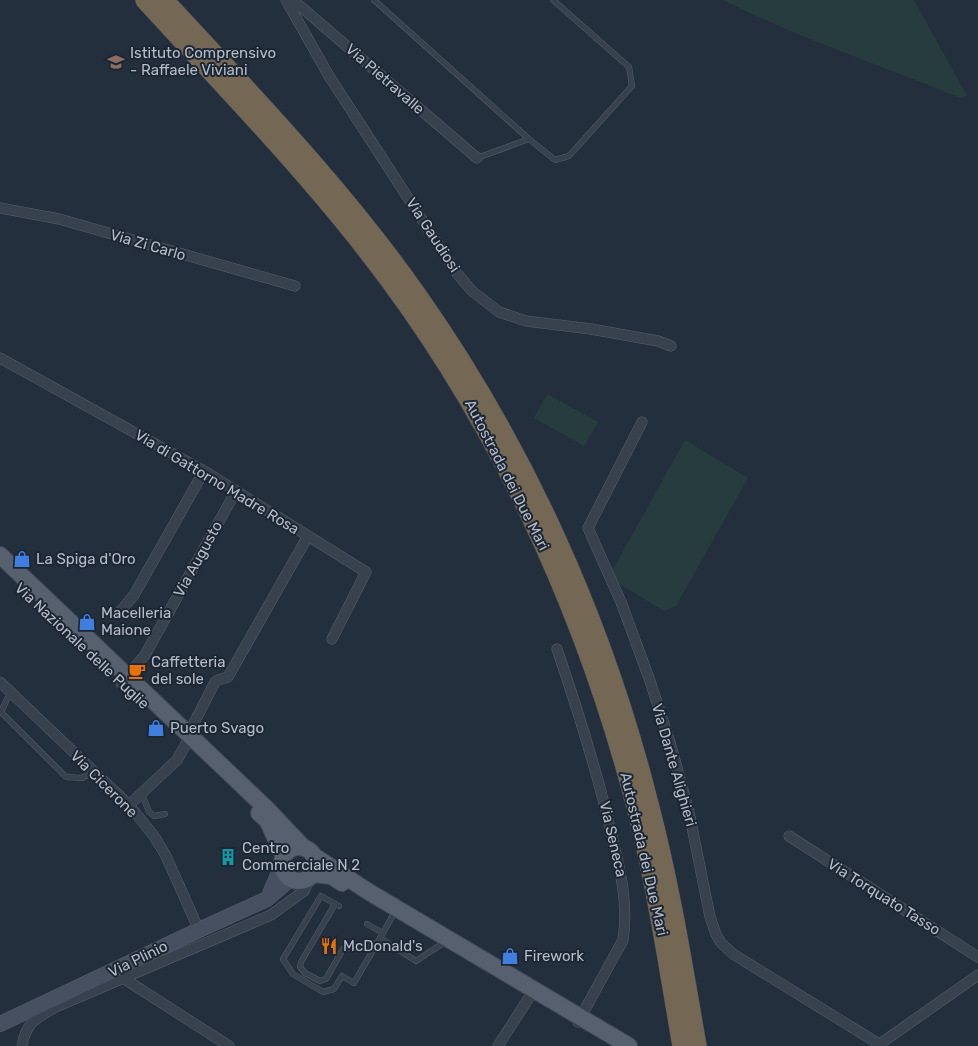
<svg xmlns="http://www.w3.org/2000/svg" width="978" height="1046" viewBox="0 0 978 1046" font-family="Rubik,sans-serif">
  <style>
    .green { fill: #263c3f }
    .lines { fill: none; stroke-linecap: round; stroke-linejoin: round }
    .lane-casing { stroke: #565f6c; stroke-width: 6 }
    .street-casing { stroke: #565f6c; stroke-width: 11 }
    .secondary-casing { stroke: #565f6c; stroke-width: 16 }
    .primary-casing { stroke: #414a57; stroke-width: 18 }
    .highway-casing { stroke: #434c59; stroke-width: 20 }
    .lane { stroke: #38414e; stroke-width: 5 }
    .street { stroke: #38414e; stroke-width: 10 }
    .secondary { stroke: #465061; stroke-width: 15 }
    .primary { stroke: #56606e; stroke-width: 16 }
    .highway { stroke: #746855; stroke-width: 19 }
    .labels { text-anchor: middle; stroke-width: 4; stroke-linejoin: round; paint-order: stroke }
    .poi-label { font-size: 15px; fill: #b4bcc9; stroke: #1d2633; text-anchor: start }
    .street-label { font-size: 15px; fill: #b4bcc9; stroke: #1d2633 }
  </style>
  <rect width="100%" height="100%" fill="#242f3e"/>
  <path class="green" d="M723,0h191l53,96 -7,2c-79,-33 -160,-59 -237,-98z
    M547,394l51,28 -14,24 -50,-28z
    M685,440l63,38 -72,128 -12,5 -46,-28 -6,-12z"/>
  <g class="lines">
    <g class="lane-casing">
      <path id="lane" d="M374,0l155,139 26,21 14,-4 63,-70 -3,-19 -76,-67
        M477,158l52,-19
        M10,693l-9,19 65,65 16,1 11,-6
        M142,794l7,18 5,4 11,-2
        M335,904l-34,58 -1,5 5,6 15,8 6,-2 17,-30 34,-6
        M339,906l-18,-10 -38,63 10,15 30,18 11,-3 8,-13 12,7 29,-50
        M367,924l16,9 10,-18
        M380,938l36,23 26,-17"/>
    </g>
    <g class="street-casing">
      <path id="street" d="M286,0l43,76 127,196 16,19 27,21 27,9 65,8 67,12 13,5
        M293,0l184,158
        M0,208l59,11 236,67
        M0,358l204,113 162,101 -34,67
        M642,422l-54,106 33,74 28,76 21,64 19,70 21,105 6,17 5,9 12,11 146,90
        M118,614l16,-19 70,-124
        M557,649c20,59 39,118 53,179 9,38 19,73 13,112l-45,82
        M0,682l129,123 25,31 12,20 33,74
        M121,683l24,-28 91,-164
        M129,805l48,-45 9,-16 7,-19 22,-43 3,-2 10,-3 80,-141
        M789,836l189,121
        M123,978l106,68
        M22,1046c4,-24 14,-28 34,-39l215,-92 33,-24 6,-13
        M498,1046l32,-50
        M877,1046l101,-71"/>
    </g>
    <g class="secondary-casing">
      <path id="secondary" d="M269,896l13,-31
        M0,1024l199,-94 68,-31 23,-20"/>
    </g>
    <g class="primary-casing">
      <path id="primary" d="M0,555l266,253 37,39
        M259,813l8,7 17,36
        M282 864a17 17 0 1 1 34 0a17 17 0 1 1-34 0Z
        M314,856l55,36 260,154
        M314,874l17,2 11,7"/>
    </g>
    <g class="highway-casing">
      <path id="highway" d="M145,0c76,83 155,164 224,253 126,162 214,352 266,550 21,80 33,162 47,243
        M164,0c87,94 177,187 251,292 109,154 188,329 234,512 21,80 34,161 48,242"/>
    </g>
    <use href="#lane" class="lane"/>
    <use href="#street" class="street"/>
    <use href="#secondary" class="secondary"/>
    <use href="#primary" class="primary"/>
    <use href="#highway" class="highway"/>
  </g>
  <defs>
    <g id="school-bare" transform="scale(1.35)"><path d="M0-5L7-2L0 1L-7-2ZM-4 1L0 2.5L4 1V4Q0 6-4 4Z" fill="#8d6e63" stroke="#1d2633" stroke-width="2.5" paint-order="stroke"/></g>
    <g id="shop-bare" transform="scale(1.35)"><path d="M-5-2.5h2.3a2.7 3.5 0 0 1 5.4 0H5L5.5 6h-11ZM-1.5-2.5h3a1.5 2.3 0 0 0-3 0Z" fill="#3f7fe0" stroke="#1d2633" stroke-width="2.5" paint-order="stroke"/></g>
    <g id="cafe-bare" transform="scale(1.35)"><path d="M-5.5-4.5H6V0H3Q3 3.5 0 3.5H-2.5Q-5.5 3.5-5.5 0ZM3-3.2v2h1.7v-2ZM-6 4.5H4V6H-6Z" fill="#e8710a" stroke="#1d2633" stroke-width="2.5" paint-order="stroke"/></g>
    <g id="building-bare" transform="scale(1.35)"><path d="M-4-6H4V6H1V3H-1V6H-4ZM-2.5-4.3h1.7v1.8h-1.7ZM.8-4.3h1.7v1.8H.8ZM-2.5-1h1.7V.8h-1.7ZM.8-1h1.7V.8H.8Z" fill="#0f9aa8" stroke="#1d2633" stroke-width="2.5" paint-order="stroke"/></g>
    <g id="restaurant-bare" transform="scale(1.35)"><path d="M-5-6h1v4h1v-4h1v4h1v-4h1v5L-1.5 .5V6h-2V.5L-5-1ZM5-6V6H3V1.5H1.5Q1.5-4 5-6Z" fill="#e8710a" stroke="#1d2633" stroke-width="2.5" paint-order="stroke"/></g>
  </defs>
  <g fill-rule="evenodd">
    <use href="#school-bare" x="116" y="62"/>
    <use href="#shop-bare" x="22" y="559"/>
    <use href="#shop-bare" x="87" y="622"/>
    <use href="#cafe-bare" x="137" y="671"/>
    <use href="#shop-bare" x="156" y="728"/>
    <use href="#building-bare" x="228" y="857"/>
    <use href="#restaurant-bare" x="329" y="946"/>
    <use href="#shop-bare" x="510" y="956"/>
  </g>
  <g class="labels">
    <g class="poi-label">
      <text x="130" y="58">Istituto Comprensivo<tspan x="130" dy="17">- Raffaele Viviani</tspan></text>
      <text x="36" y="564">La Spiga d'Oro</text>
      <text x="101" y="618">Macelleria<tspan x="101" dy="17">Maione</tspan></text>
      <text x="151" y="667">Caffetteria<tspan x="151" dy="17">del sole</tspan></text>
      <text x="170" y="733">Puerto Svago</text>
      <text x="242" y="853">Centro<tspan x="242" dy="17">Commerciale N 2</tspan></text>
      <text x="343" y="951">McDonald's</text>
      <text x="524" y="961">Firework</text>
    </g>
    <g class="street-label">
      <text transform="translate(385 79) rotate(41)" y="5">Via Pietravalle</text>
      <text transform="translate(433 235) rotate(57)" y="5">Via Gaudiosi</text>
      <text transform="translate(148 245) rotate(16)" y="5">Via Zi Carlo</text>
      <text transform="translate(507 475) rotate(63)" y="5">Autostrada dei Due Mari</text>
      <text transform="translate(217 482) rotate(31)" y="5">Via di Gattorno Madre Rosa</text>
      <text transform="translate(198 559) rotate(-61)" y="5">Via Augusto</text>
      <text transform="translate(82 646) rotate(43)" y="5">Via Nazionale delle Puglie</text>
      <text transform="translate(674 765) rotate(74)" y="5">Via Dante Alighieri</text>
      <text transform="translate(104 784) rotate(45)" y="5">Via Cicerone</text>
      <text transform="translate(613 839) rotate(77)" y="5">Via Seneca</text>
      <text transform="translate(644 854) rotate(77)" y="5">Autostrada dei Due Mari</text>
      <text transform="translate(884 897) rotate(32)" y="5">Via Torquato Tasso</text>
      <text transform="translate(138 959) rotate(-26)" y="5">Via Plinio</text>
    </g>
  </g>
</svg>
